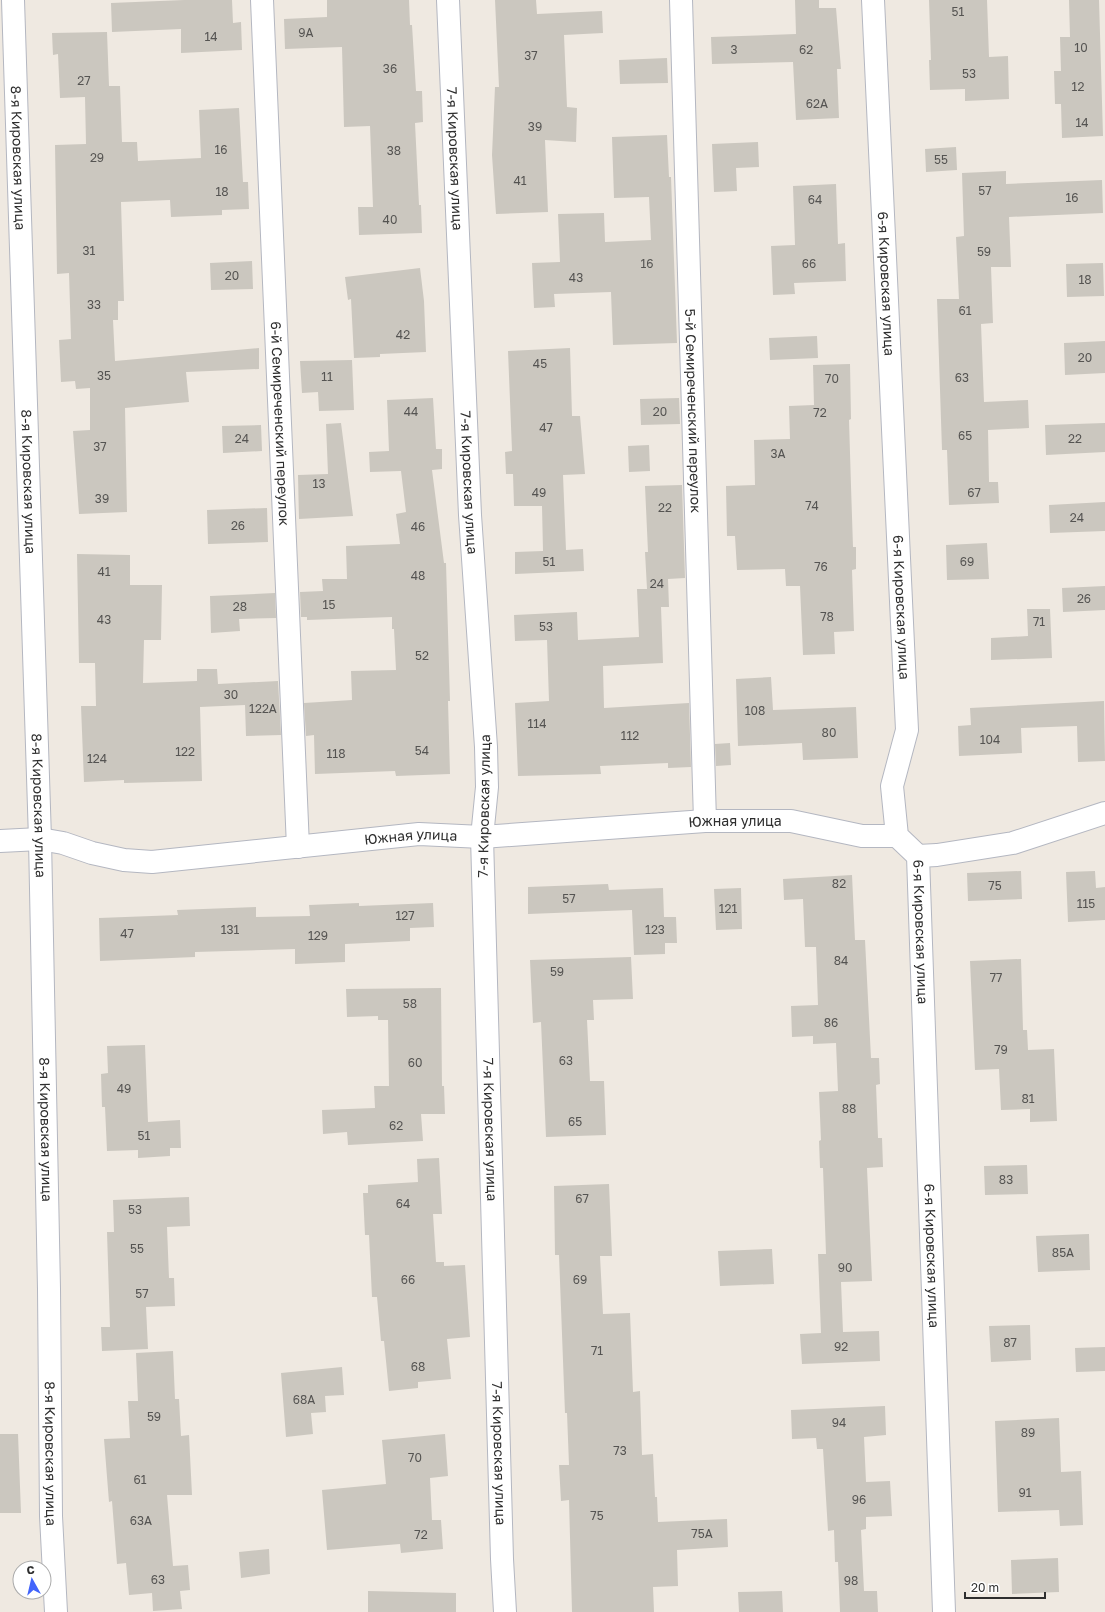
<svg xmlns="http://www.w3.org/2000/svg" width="1105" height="1612" viewBox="0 0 1105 1612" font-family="'Golos Text',sans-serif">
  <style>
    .building { fill: #cbc7bf }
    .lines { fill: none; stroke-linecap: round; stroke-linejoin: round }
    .minor-casing { stroke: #b4b7c1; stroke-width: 24 }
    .minor { stroke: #fff; stroke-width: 22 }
    .labels { text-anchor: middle; stroke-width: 3.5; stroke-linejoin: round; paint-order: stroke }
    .number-label { font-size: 12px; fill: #555452 }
    .street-label { font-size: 14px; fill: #2e2e2e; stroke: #fff }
  </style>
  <rect width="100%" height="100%" fill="#efe9e1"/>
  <path class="building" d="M184,0h48l1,23 8,-1 1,28 -61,3v-24l-69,3 -1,-29z
    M327,0h82l1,25h2l4,66h6l1,31 -8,1 4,82h2l1,28 -63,2 -1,-28h15l-3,-81 -26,1 -2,-80 -57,2 -1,-30 43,-2z
    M495,0h41l1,14 65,-3 1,22 -39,2 3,72 10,1 -1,34 -31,-2 3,72 -52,2 -4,-59 3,-68h4z
    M795,0h24v8h17l5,61h-4l2,49 -43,2 -3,-58 -81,2 -1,-27 85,-3z
    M929,0h58l2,57 19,-1 1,43 -44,2v-12l-35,1 -1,-30h2z
    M1069,0h30l4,136 -41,2 -1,-34h-6l-1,-33h7l-1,-34h10z
    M107,32l2,54h11l2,56h15l1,19 63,-3 -2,-48 40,-2 4,74h5l1,27 -27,1v5l-51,2 -1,-17 -49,2 3,99h-6v19h-5l2,41 144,-13v21l-73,3 3,30 -64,6 2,104 -48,2 -6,-83 17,-1v-42l-14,1 -1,-8 -14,1 -2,-42 12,-1 -2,-66 -12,1 -2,-129 31,-1 -1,-47 -25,1 -2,-44 -5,1 -1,-22z
    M667,58l1,25 -48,1 -1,-24z
    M667,135l2,42h2l6,166 -64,2 -2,-53 -57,2 1,13 -21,1 -2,-45 28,-1 -2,-48 46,-1 1,29 46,-2 -2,-43 -35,1 -2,-61z
    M758,142l1,25 -23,1 1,23 -23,1 -2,-48z
    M956,147l1,23 -31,2 -1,-23z
    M1006,171v13l96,-4 1,33 -94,4 2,50h-20l2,56 -12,1 3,78 44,-2 1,28 -41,2 1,52h9l1,21 -50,2 -2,-55h-5l-5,-151h22l-3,-62 8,-1 -2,-63z
    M836,184l2,60 7,-1 1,38 -52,2 1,11 -22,1 -2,-49 24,-1 -2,-59z
    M252,261l1,28 -42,1 -1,-27z
    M1103,263l1,33 -37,1 -1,-33z
    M420,268l4,33 2,51 -46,2v3l-26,1 -3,-59 -3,1 -3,-23z
    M817,336l1,22 -48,2 -1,-22z
    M1105,341v32l-40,2 -1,-32z
    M570,348l2,68h8l5,58 -22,1 3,75 17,-1 1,22 -69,3v-22l28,-1 -1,-45h-28l-1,-32h-7l-1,-22 7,-1 -4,-100z
    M352,360l2,50 -35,1 -1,-19 -16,1 -2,-32z
    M850,364l1,55 -2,1 2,66 2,61h3v22l-4,1 2,61 -20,1 1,22 -32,1 -3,-69h-14l-1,-17 -48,1 -2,-34h-8l-1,-50 29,-1 -1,-45 36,-1 -1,-33 25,-1 -1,-40z
    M433,398l3,51h6v20l-10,1 12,93h2l4,138h-2l2,73 -54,2 -1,-5 -80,3 -1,-39 -8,1 -2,-33 48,-3 -1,-29 45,-1 -2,-41h-2v-12l-85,3v-3h-6l-1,-25 23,-1 -1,-12h25l-1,-33 54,-2 -4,-30 10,-2 -5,-41 -31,1 -1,-20 20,-1 -2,-51z
    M679,398l1,26 -39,1 -1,-26z
    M341,423l12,93 -54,3 -1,-44 30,-1 -2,-50z
    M1105,423v29l-59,3 -1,-30z
    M261,425l1,26 -39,2 -1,-27z
    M649,445l1,26 -21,1 -1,-26z
    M682,485l3,93 -17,1 1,28h-8l2,56 -60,3 1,42 85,-5 2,64 -23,1v-5l-68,3 1,8 -83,2 -3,-73 34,-2 -2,-61 -32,1 -1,-26 63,-3 1,28 61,-3 -2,-48h10l-2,-37h3l-3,-66z
    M1105,502v29l-55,2 -1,-28z
    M267,508l1,34 -60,2 -1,-34z
    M987,543l2,36 -42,1 -1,-35z
    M77,554l53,1v30h32l-1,55h-17l-1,43 54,-2v-12h20l1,15 60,-3 3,54 -35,1 -1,-31 -45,2 2,74 -78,2v-3l-40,2 -3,-76h15l-1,-43h-16z
    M1105,586v24l-42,2 -1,-24z
    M275,593l1,25 -37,1 1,12 -29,2 -1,-37z
    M1027,609h23l2,49 -61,2v-22l37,-2z
    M771,677l2,33 83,-3 2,51 -55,2 -1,-17 -64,3 -2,-67z
    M1104,701l1,60 -27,1 -1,-36 -56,2 1,25 -63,3 -1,-30 13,-1 -1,-17z
    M730,743l1,22 -15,1 -1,-22z
    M1021,871l1,28 -54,2 -1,-28z
    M1095,871l1,17 9,-1v33l-37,2 -2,-50z
    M852,875l3,65h10l6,118h8l1,26 -4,1 2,53h4l1,29 -16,1 5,113 -31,1 2,50 36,-1 1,30 -78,3 -2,-30 21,-1 -3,-79h8l-3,-86h-3l-1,-27 2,-1 -2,-48 19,-1 -2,-48 -23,1v-8l-21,1 -1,-31 27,-1 -2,-58h-11l-2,-48 -19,1 -1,-21z
    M608,884l1,6 54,-2 1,29h12l1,26h-12v11l-31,1 -2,-45 -104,4v-27z
    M741,888l1,41 -26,1 -2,-41z
    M359,903v3l74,-3 1,24 -24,1v13l-65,3v18l-50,2v-15l-100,3v5l-95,4 -1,-43 79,-3 -1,-5 79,-3v10l54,-1 -1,-11z
    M631,957l2,42 -40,1 1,20h-7l3,61h14l2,54 -60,2 -5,-115 -8,1 -3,-63z
    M1021,959l2,71h4l1,20 26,-1 3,72 -27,1v-13l-29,1 -2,-41 -24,1 -5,-109z
    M441,988l1,98h2l1,28h-24l2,27 -75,4 -1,-13 -24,2 -1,-24 53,-2 -1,-22h15l-1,-66h-10v-4l-31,1 -1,-28z
    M145,1045l3,77 32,-2 1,28h-11v8l-32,2v-8l-31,1 -2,-44h-3l-1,-33 7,-1 -1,-27z
    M439,1158l3,56h-9l3,48h8v4l21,-1 5,72 -23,2 4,40 -33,3v6l-29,3 -5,-50h-3l-4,-44h-5l-3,-62h-4l-2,-42h5v-8l50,-3 -1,-23z
    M1027,1165l1,29 -43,1 -1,-29z
    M609,1184l3,72h-12l3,58 27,-1 3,79 7,-1 2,64 11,-1 2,43h2l1,25 69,-3 1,28 -51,3 1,36 -25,1 1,25h-82l-3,-112 -8,1 -2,-36h10l-2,-52h-2l-6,-158h-4l-1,-69z
    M189,1197l1,29 -23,1 2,51h5l1,28 -29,1 2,42 -46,2 -1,-24h9l-3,-95h7l-1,-32z
    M1089,1234l1,36 -52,2 -2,-36z
    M772,1249l2,35 -54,2 -2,-35z
    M1030,1325l1,35 -40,2 -2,-36z
    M1105,1347v24l-29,1 -1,-24z
    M173,1351l2,48h4l2,37 8,-1 3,60h-25l6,71 15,-1 2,25 -10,1 2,18 -29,2 -1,-18 -23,2 -3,-32 -9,1 -5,-63 -3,1 -5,-63 26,-1 -2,-37h10l-2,-48z
    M342,1367l2,28 -19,1 1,16 -15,1 2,21 -27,3 -5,-64z
    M885,1406l1,29 -22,2 2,45 24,-1 2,35 -26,1v12l-5,1 3,61h13l1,21h-38l-2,-50h-3l-1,-32 -6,1 -5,-82h-6l-1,-11 -24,1 -1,-29z
    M1059,1418l2,54 20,-1 2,54 -23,1 -1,-16 -61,2 -3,-91z
    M0,1434h18l3,79h-21z
    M445,1434l3,42 -18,2 2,42h9l2,29 -42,4 -1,-9 -73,6 -5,-60 64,-6 -4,-44z
    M269,1549l1,25 -29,4 -2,-26z
    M1058,1558l1,34 -47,2 -1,-34z
    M368,1591l88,2v19h-88z
    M782,1591l1,21h-44l-1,-20z"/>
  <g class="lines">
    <g class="minor-casing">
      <g id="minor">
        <path id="s1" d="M13,0l27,839 9,450 2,227 5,96"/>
        <path id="s2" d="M262,0l36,847"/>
        <path id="s3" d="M448,0l22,515 16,232 1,40 -5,50 20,722 3,53"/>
        <path id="s4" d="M681,0l24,821"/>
        <path id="s5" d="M873,0l34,730 -15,56 5,50 21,20 26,756"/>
        <path id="s6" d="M0,841l40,-2 23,4 29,10 32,7 28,2 267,-28 63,3 223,-16h86l71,15h35"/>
        <path d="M918,856l19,-1 76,-12 92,-30"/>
      </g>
    </g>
    <use href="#minor" class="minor"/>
  </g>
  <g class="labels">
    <g class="number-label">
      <text x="958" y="16">51</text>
      <text x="306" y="37">9А</text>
      <text x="211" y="41">14</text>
      <text x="1081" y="52">10</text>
      <text x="734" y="54">3</text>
      <text x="806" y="54">62</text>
      <text x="531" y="60">37</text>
      <text x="390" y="73">36</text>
      <text x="969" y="78">53</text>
      <text x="84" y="85">27</text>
      <text x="1078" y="91">12</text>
      <text x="817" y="108">62А</text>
      <text x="1082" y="127">14</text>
      <text x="535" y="131">39</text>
      <text x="221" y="154">16</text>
      <text x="394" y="155">38</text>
      <text x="97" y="162">29</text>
      <text x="941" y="164">55</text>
      <text x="520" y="185">41</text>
      <text x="985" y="195">57</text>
      <text x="222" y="196">18</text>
      <text x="1072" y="202">16</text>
      <text x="815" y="204">64</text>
      <text x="390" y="224">40</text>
      <text x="89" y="255">31</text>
      <text x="984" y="256">59</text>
      <text x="647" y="268">16</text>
      <text x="809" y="268">66</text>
      <text x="232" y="280">20</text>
      <text x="576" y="282">43</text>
      <text x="1085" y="284">18</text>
      <text x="94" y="309">33</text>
      <text x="965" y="315">61</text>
      <text x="403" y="339">42</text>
      <text x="1085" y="362">20</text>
      <text x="540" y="368">45</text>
      <text x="104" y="380">35</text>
      <text x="327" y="381">11</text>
      <text x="962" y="382">63</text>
      <text x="832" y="383">70</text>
      <text x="411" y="416">44</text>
      <text x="660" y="416">20</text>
      <text x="820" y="417">72</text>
      <text x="546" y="432">47</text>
      <text x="965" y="440">65</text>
      <text x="242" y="443">24</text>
      <text x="1075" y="443">22</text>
      <text x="100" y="451">37</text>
      <text x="778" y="458">3А</text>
      <text x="319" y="488">13</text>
      <text x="539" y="497">49</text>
      <text x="974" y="497">67</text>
      <text x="102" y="503">39</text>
      <text x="812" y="510">74</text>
      <text x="665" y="512">22</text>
      <text x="1077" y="522">24</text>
      <text x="238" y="530">26</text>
      <text x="418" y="531">46</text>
      <text x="549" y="566">51</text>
      <text x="967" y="566">69</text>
      <text x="821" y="571">76</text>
      <text x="104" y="576">41</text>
      <text x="418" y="580">48</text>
      <text x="657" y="588">24</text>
      <text x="1084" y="603">26</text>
      <text x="329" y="609">15</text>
      <text x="240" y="611">28</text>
      <text x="827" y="621">78</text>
      <text x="104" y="624">43</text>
      <text x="1039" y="626">71</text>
      <text x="546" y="631">53</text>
      <text x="422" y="660">52</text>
      <text x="231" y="699">30</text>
      <text x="263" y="713">122А</text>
      <text x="755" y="715">108</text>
      <text x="537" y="728">114</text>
      <text x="829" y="737">80</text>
      <text x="630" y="740">112</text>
      <text x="990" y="744">104</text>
      <text x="422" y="755">54</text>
      <text x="185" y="756">122</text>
      <text x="336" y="758">118</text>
      <text x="97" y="763">124</text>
      <text x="839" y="888">82</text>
      <text x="995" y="890">75</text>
      <text x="569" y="903">57</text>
      <text x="1086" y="908">115</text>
      <text x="728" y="913">121</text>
      <text x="405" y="920">127</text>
      <text x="230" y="934">131</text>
      <text x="655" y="934">123</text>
      <text x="127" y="938">47</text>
      <text x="318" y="940">129</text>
      <text x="841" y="965">84</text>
      <text x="557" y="976">59</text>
      <text x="996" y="982">77</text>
      <text x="410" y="1008">58</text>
      <text x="831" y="1027">86</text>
      <text x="1001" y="1054">79</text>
      <text x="566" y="1065">63</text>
      <text x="415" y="1067">60</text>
      <text x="124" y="1093">49</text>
      <text x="1028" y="1103">81</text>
      <text x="849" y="1113">88</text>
      <text x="575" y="1126">65</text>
      <text x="396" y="1130">62</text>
      <text x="144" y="1140">51</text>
      <text x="1006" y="1184">83</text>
      <text x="582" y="1203">67</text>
      <text x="403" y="1208">64</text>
      <text x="135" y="1214">53</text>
      <text x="137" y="1253">55</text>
      <text x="1063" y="1257">85А</text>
      <text x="845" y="1272">90</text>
      <text x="408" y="1284">66</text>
      <text x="580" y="1284">69</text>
      <text x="142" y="1298">57</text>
      <text x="1010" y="1347">87</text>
      <text x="841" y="1351">92</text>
      <text x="597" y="1355">71</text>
      <text x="418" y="1371">68</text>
      <text x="304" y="1404">68А</text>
      <text x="154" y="1421">59</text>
      <text x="839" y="1427">94</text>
      <text x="1028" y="1437">89</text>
      <text x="620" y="1455">73</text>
      <text x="415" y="1462">70</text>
      <text x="140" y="1484">61</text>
      <text x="1025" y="1497">91</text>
      <text x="859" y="1504">96</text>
      <text x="597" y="1520">75</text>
      <text x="141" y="1525">63А</text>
      <text x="702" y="1538">75А</text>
      <text x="421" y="1539">72</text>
      <text x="158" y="1584">63</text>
      <text x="851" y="1585">98</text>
    </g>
    <g class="street-label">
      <text dy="5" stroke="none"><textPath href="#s1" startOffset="158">8-я Кировская улица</textPath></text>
      <text dy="5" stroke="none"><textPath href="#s3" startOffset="159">7-я Кировская улица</textPath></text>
      <text dy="5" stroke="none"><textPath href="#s5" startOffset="284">6-я Кировская улица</textPath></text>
      <text dy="5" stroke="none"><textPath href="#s4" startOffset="411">5-й Семиреченский переулок</textPath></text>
      <text dy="5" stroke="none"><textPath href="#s2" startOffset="424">6-й Семиреченский переулок</textPath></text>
      <text dy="5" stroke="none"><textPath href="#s1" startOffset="482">8-я Кировская улица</textPath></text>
      <text dy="5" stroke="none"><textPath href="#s3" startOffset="483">7-я Кировская улица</textPath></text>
      <text dy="5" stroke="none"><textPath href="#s5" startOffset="608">6-я Кировская улица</textPath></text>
      <text dy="5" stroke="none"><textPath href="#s1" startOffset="806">8-я Кировская улица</textPath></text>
      <text transform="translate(484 806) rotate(-89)" y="5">7-я Кировская улица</text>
      <text dy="5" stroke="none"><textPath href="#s6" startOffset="740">Южная улица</textPath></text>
      <text dy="5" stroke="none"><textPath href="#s6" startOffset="415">Южная улица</textPath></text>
      <text dy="5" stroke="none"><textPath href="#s5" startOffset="944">6-я Кировская улица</textPath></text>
      <text dy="5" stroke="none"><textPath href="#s3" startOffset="1131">7-я Кировская улица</textPath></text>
      <text dy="5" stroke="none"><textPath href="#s1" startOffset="1130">8-я Кировская улица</textPath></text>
      <text dy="5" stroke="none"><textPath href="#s5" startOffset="1268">6-я Кировская улица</textPath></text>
      <text dy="5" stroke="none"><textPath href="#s3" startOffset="1455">7-я Кировская улица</textPath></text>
      <text dy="5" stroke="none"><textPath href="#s1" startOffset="1454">8-я Кировская улица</textPath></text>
    </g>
  </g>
  <g transform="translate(32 1580) rotate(352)"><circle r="19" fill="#ffffff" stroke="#ababab"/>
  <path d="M0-3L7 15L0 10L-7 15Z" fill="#4264fb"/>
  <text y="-6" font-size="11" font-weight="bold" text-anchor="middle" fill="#2e2e2e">С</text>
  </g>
  <path d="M965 1592v6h80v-6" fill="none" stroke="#2e2e2e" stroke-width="2"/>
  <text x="971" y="1592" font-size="12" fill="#2e2e2e" stroke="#ffffff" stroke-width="3" paint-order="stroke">20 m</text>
</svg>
